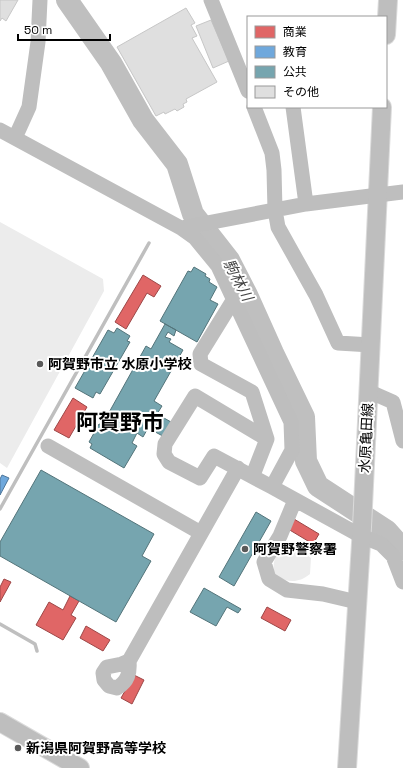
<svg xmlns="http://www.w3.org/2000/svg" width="403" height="768" viewBox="0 0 403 768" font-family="'Space Grotesk','Noto Sans JP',sans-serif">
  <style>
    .green { fill: #ececec }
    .shops { fill: #e06666; stroke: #9d4747 }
    .schools { fill: #6fa8dc; stroke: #4e769a }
    .public { fill: #76a5af; stroke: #53747a }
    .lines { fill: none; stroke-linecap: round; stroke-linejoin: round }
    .stream { stroke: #bfbfbf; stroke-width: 3.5 }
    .river { stroke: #bfbfbf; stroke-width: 22 }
    .building { fill: #dfdfdf; stroke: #c7c7c7 }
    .major-casing { stroke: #dbdbdb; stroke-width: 20 }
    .minor { stroke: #bebebe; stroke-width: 15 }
    .major { stroke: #bebebe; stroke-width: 18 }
    .poi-dot { fill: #595959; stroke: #fff; stroke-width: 1.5 }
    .labels { text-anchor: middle; stroke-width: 4; stroke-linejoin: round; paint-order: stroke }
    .poi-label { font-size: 14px; font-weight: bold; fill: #000; stroke: #fff; text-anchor: start }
    .street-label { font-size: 14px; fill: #000; stroke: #fff }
    .water-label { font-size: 15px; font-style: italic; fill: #444; stroke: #fff }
    .town-label { font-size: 22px; font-weight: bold; fill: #000; stroke: #fff }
  </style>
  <rect width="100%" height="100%" fill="#fff"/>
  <path class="green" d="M0,222l103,57 1,12 -97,177 -7,-5z
    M282,548c11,0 20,3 29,10l-1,16c-13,10 -21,8 -35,2 -3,-12 -1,-19 7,-28z"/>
  <path class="shops" d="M143,275l18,11 -7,11 -7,-4 -21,36 -11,-7z
    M73,398l14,9 -18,31 -15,-8z
    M294,519l25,15 -6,10 -25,-15z
    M4,579l7,3 -11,20v-15z
    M70,596l9,5 -8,14 5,3 -13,22 -27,-15 13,-23 14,8z
    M267,607l24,13 -6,11 -24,-13z
    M86,626l24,14 -7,11 -23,-13z
    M134,675l10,5 -12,24 -11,-6z"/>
  <path class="schools" d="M2,475l7,3 -9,17v-16z"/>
  <path class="public" d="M194,267l12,7 -1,2 5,3 -1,3 8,5 -7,13 8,4 -21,38 -37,-21 28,-50 3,1z
    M165,324l11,6 -2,6 -6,-4 -3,5 6,2 -2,3 14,8 -29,51 8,5 -5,8 21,12 -8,14 -22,-12 -5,9 -6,-4 -5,10 5,3 -13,22 -34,-20 2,-4 -3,-2 10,-18 3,1 44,-79 5,3z
    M117,328l13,8 -3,5 3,1 -30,52 -4,-2 -3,6 -18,-10 33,-58 6,3z
    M41,470l113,64 -12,22 9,5 -35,61 -116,-66v-14z
    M256,512l15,9 -37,65 -15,-9z
    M204,588l37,21 -3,4 -11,-6 -11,19 -26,-14z"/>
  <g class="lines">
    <path class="stream" d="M0,509l149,-266
      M0,624l35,20 2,7"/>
    <path class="river" d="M67,0l44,63 32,57 34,44 16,50 36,46 18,35 26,58 31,64 2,44 12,25 69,45 16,18"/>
  </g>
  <path class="building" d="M0,0h18l-12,21 -4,-3 -2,3z
    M186,8l9,15 -4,2 6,11 -5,2 25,44 -31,17 1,3 -4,2 1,3 -7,4 -2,-2 -10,5 -1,-2 -8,4 -39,-69z
    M211,20l18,41 -16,7 -17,-42z"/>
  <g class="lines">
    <g class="major-casing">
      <path id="major" d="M386,35l2,-35
        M0,722l80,46
        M347,768l15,-241 20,-420"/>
    </g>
    <path class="minor" d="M211,0l37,91
      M254,107l18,46 2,17 1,40 3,17 38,68 22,48 33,2
      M293,107l13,97
      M0,130l181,98 14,10 23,28 73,156 1,28 -20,37 89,49 20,8 12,12 10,26
      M15,138l14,-31 9,-65 2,-42
      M181,228l125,-24 97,-12
      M234,299l-34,55 1,10 51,28 15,47 -14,36
      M368,391l25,11 10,39
      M267,439l-72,-43 -30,48 -1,10 5,8 31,16 14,-22 58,31
      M48,446l153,87
      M295,500l-15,36 -16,26 5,17 18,11 36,4 34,8
      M129,661l-7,3 -15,3 -4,6 1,7 5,6 8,2c11,-7 13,-15 12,-27l109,-193"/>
    <use href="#major" class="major"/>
  </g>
  <g class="poi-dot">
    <circle cx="40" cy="364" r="4"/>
    <circle cx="245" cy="549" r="4"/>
    <circle cx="18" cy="748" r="4"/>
  </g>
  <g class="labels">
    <g class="poi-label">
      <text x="48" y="369">阿賀野市立 水原小学校</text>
      <text x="253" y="554">阿賀野警察署</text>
      <text x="26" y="753">新潟県阿賀野高等学校</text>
    </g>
    <g class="street-label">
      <text transform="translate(366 438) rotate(-87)" y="5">水原亀田線</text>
    </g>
    <g class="water-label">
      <text transform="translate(238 280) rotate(62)" y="5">駒林川</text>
    </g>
    <g class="town-label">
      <text x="120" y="430">阿賀野市</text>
    </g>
  </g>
  <rect x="247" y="16" width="140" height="92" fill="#ffffff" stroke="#999999"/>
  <rect x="255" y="26" width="20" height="12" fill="#e06666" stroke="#999999"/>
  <text x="283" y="36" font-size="12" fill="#000000">商業</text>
  <rect x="255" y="46" width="20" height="12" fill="#6fa8dc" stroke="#999999"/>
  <text x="283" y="56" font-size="12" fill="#000000">教育</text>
  <rect x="255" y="66" width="20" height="12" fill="#76a5af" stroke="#999999"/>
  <text x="283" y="76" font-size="12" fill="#000000">公共</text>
  <rect x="255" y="86" width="20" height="12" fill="#dfdfdf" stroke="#999999"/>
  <text x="283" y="96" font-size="12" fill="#000000">その他</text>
  <path d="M18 34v6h92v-6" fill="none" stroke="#000000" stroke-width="2"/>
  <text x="24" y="34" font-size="12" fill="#000000" stroke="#ffffff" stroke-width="3" paint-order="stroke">50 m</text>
</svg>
